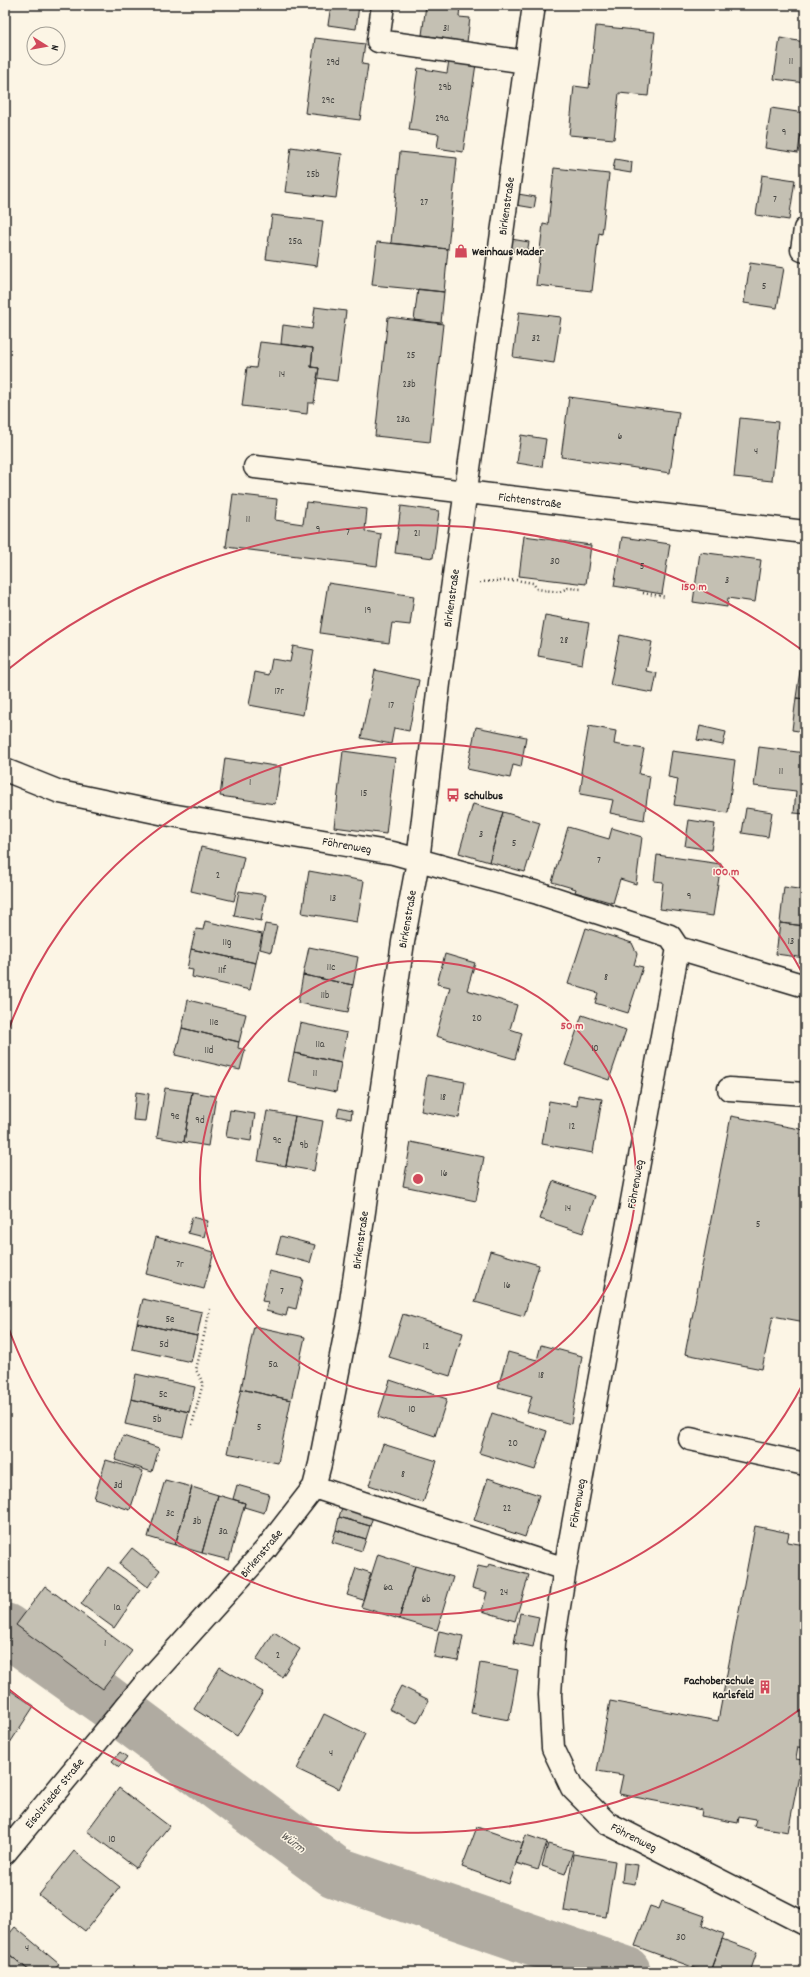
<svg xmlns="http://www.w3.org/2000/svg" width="810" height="1977" viewBox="0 0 810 1977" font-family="Dekko,sans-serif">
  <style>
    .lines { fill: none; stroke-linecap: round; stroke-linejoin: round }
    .river { stroke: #b0aba1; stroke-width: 52 }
    .building { fill: #c4c0b3; stroke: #1c1c1c }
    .minor-casing { stroke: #1c1c1c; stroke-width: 25 }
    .path { stroke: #1c1c1c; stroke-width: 2.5; stroke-dasharray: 1 3; stroke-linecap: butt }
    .minor { stroke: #fcf5e5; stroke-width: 22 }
    .ring { fill: none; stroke: #d1495b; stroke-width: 2 }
    .labels { text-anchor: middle; stroke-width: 3; stroke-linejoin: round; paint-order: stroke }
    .number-label { font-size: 10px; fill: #464542 }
    .street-label { font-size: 12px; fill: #1c1c1c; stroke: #fcf5e5 }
    .poi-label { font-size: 12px; font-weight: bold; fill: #1c1c1c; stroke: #fcf5e5; text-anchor: start }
    .water-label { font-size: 13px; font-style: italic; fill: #575551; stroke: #fcf5e5 }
    .centre { fill: #d1495b; stroke: #fcf5e5; stroke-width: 2 }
    .ring-label { font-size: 12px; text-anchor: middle; font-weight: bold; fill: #d1495b; stroke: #fcf5e5; stroke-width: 3; stroke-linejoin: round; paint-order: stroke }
  </style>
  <rect width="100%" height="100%" fill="#fcf5e5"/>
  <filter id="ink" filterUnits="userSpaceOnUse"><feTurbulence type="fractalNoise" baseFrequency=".025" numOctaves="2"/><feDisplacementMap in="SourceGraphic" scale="8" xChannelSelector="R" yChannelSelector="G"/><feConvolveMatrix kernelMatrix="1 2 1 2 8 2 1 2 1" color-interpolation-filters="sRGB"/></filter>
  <g filter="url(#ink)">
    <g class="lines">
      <path class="river" d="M5,1629l100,71 230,172 290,100"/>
    </g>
    <path class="building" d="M331,5h28l-3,24 -28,-4z
      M426,5h34l-1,12 11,1 -3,24 -45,-7z
      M596,26l59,6 -7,64 -29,-3 -5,46 -45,-4 5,-49 15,2z
      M315,38l50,6 -3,20 6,1 -8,55 -55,-7z
      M780,38l25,4v41l-31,-4z
      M449,60l27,4 -13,88 -26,-4 2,-14 -30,-4 9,-62 29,5z
      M771,108l33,5 -6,40 -33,-5z
      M291,147l51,7 -6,44 -51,-6z
      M400,152l57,6 -9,91 -57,-6z
      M615,159l17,3 -1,11 -18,-3z
      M554,168l55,6 -7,60 -3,-1 -7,58 -56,-6 7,-61 5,1z
      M762,175l33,5 -6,40 -33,-5z
      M518,194l18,3 -2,11 -18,-3z
      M272,215l51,6 -6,45 -51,-7z
      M511,239l18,3 -2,11 -18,-2z
      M377,242l71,7 -4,43 -72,-7z
      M750,263l34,5 -7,40 -33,-5z
      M418,289l26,3 -3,31 -27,-3z
      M315,307l31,4 -9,70 -20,-3 2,-10 -8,-1 2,-19 -32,-4 2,-19 29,4z
      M519,312l42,5 -7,46 -41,-6z
      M805,315v32l-5,-1z
      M388,317l55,7 -13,118 -55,-6z
      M260,342l53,6 -2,19 8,1 -5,35h-6l-1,11 -65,-8 5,-39 9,1z
      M569,397l110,15 -9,61 -109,-16z
      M740,418l38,4 -6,59 -38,-4z
      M521,435l25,4 -4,28 -25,-4z
      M233,494l44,5 -2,21 28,4 3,-22 61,7 -2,22 16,3 -4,32 -151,-19z
      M401,506l38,5 -6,47 -38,-5z
      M524,536l67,9 -5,39 -67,-8z
      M622,537l48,7 -8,50 -48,-8z
      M700,552l61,8 -6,42 -27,-4 -1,9 -34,-5z
      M328,583l86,13 -4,29 -18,-2 -3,20 -69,-10z
      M545,615l44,8 -7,41 -44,-8z
      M620,635l32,7 -6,29 11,2 -4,20 -43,-8z
      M293,646l21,4 -11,65 -54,-10 6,-33 14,3 3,-16 18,3z
      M801,664l4,1v34l-9,-1z
      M375,670l44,10 -10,51 -15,-3 -3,16 -30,-6z
      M796,698l9,1v33l-13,-2z
      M589,726l27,5 -2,13 30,5 -5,25 11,2 -6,44 -34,-7 3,-13 -33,-6 3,-21 -2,-1z
      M700,726l26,6 -3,13 -26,-5z
      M476,727l50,10 -5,30 -8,-2 -3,13 -43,-9z
      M759,747l46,6v61l-11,-1 2,-22 -42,-5z
      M343,751l52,7 -9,76 -52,-7z
      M672,751l63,9 -7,53 -54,-8 4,-26 -10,-2z
      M225,758l56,9 -6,37 -55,-8z
      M473,804l30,8 -14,50 -30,-9z
      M746,808l26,4 -4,25 -26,-4z
      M503,812l37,11 -15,49 -36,-10z
      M689,820l26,4 -4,26 -26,-4z
      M568,827l41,12 3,-11 30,9 -6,47 -16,-5 -7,24 -38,-11 1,-3 -24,-7z
      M201,847l43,10 -10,44 -43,-10z
      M657,855l64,9 -8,52 -53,-7 3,-27 -9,-1z
      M309,871l55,10 -7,41 -55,-9z
      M784,887l21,3v36l-25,-3z
      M239,891l27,4 -5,26 -27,-5z
      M205,921l57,13 -6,29 -65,-14 5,-20 7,1z
      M780,923l25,3v32l-29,-4z
      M265,924l12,2 -6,26 -11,-3z
      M586,928l46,15 5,11 -3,11 9,2 -15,46 -33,-10 3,-10 -30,-9z
      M309,947l49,10 -5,28 -50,-10z
      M191,949l65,14 -6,27 -58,-13 1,-7 -6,-1z
      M445,954l30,9 -8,27 50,15 -7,24 12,4 -7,26 -79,-23 14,-49 -13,-3z
      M303,975l50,10 -5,27 -50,-9z
      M188,1000l58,14 -7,28 -57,-14z
      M582,1015l44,15 -17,50 -44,-15z
      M300,1023l47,10 -6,30 -47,-10z
      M182,1028l57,14 -1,6 7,2 -5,20 -65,-15z
      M294,1053l47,10 -5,29 -48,-10z
      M427,1075l38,7 -6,36 -38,-7z
      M165,1088l27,4 -8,50 -27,-5z
      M136,1092l13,2 -4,27 -12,-1z
      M192,1092l24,4 -8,50 -24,-4z
      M578,1095l24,4 -9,54 -51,-9 7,-43 28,5z
      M339,1108l13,3 -1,8 -14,-3z
      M230,1110l25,4 -4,27 -25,-4z
      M267,1111l28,5 -9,50 -28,-5z
      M295,1116l28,5 -9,50 -28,-5z
      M731,1116l74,14v192l-32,-6 -11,53 -77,-15z
      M411,1142l73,15 -8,44 -73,-15z
      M553,1181l42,15 -12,37 -43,-14z
      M192,1217l16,4 -4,16 -16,-4z
      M281,1236l34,9 -5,18 -34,-9z
      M156,1237l58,15 -10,37 -58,-15z
      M490,1251l49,14 -15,51 -49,-14z
      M269,1271l34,8 -7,30 -8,-2 -2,9 -20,-5 2,-9 -6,-1z
      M143,1299l59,13 -5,24 -60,-13z
      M403,1314l60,19 -13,43 -61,-19z
      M137,1323l60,13 -6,26 -59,-13z
      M254,1326l51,11 -14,63 -50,-11z
      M541,1345l41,11 -11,68 -44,-12 5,-16 -34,-9 10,-35 29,8z
      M136,1374l59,13 -6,25 -58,-13z
      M390,1380l57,19 -12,37 -57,-19z
      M241,1389l50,11 -13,63 -51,-10z
      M131,1399l58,13 -6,25 -58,-13z
      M492,1413l55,18 -12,39 -56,-17z
      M123,1436l36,12 -7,24 -37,-12z
      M383,1444l54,17 -14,42 -54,-18z
      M106,1460l37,11 -13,39 -36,-12z
      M488,1478l51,17 -14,42 -51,-17z
      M165,1480l27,7 -17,58 -27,-8z
      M237,1485l32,9 -5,19 -20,-6 1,-4 -12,-4z
      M192,1487l26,8 -16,58 -27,-8z
      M218,1495l27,8 -16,57 -27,-7z
      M343,1504l31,9 -4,13 -31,-9z
      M339,1517l31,9 -4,13 -30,-9z
      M755,1526l34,7 -2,9 18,3v203l-7,-1 -2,12 6,1 -14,72 -34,-6 2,-7 -17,-3 -1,7 -37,-7 1,-6 -83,-16 4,-19 -26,-4 13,-70 108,20z
      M336,1530l30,9 -4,12 -30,-9z
      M132,1548l28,22 -12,17 -29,-23z
      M378,1554l37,12 -16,53 -38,-12z
      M489,1564l40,11 -14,46 -33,-10 5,-19 -15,-4 6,-22 9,2z
      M415,1566l38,11 -16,53 -38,-11z
      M108,1567l32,23 -26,38 -33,-24z
      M356,1568l15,5 -8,27 -16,-5z
      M45,1586l87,65 -29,38 -87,-64z
      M520,1613l19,4 -6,30 -19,-4z
      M439,1631l24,5 -5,25 -24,-4z
      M274,1632l26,17 -18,28 -26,-17z
      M480,1663l38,7 -9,50 -38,-7z
      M220,1667l43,25 -26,44 -43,-27z
      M401,1686l28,14 -12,23 -28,-14z
      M5,1687l29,19 -28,43 -1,-1z
      M324,1714l41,20 -26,55 -42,-20z
      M120,1752l7,5 -8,10 -7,-6z
      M119,1788l50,38 -33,42 -49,-37z
      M477,1827l46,16 -14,41 -47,-17z
      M526,1835l21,7 -9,28 -22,-7z
      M548,1844l25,7 -8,23 -23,-8z
      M74,1851l46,36 -35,44 -46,-36z
      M573,1854l42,7 -9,56 -42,-6z
      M624,1863l14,2 -3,19 -13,-2z
      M662,1901l43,15 -3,9 22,9 -14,38h-4l-71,-26 15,-40 9,3z
      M15,1927l44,37 -6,8h-22l-26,-21v-12z
      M722,1939l35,13 -7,20 -40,-1z
      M5,1951l26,21h-26z"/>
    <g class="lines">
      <g class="minor-casing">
        <path id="minor" d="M383,5l-5,36 148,21
          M805,229l-3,21 3,1
          M255,467l550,65
          M5,770l55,22 105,22 228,39 145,40 132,43 8,12 -113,621 -12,75 -3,51 3,53 19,40 35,35 198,101
          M678,948l127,38
          M729,1089l76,5
          M690,1439l115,25
          M314,1487l251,82
          M5,1853l138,-167 123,-137 48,-62 6,-23 29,-149 54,-373 15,-81 22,-186 94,-670"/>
      </g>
      <path class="path" d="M480,582l36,-2 17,3 4,6 22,3 9,-4 14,1
        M643,593l23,4
        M192,1425l11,-42 -7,-13 14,-61"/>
      <use href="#minor" class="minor"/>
    </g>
  </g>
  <g class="ring">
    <circle cx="418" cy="1179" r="218"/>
    <path d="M805 1380A436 436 0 0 1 6 1321M6 1037A436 436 0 0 1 805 978"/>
    <path d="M802 1708A654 654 0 0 1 6 1687M6 671A654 654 0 0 1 802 650"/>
  </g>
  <defs>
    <g id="shop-bare" transform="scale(1.08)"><path d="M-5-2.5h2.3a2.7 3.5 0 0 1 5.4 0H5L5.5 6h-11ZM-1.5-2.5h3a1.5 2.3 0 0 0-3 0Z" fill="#d1495b" stroke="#fcf5e5" stroke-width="2.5" paint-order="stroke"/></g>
    <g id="bus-bare" transform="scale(1.08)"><path d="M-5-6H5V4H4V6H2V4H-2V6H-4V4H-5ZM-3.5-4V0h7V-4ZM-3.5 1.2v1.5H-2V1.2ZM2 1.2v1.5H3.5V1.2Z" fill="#d1495b" stroke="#fcf5e5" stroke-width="2.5" paint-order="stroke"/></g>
    <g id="building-bare" transform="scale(1.08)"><path d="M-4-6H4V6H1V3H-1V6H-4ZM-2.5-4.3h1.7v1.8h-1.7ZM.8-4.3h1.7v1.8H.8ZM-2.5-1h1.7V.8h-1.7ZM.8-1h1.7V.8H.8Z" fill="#d1495b" stroke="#fcf5e5" stroke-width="2.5" paint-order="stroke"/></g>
  </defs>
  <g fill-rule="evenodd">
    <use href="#shop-bare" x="461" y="251"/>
    <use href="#bus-bare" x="453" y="795"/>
    <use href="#building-bare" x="765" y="1687"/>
  </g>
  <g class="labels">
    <g class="number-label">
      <text x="446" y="31">31</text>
      <text x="791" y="64">11</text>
      <text x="333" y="65">29d</text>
      <text x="445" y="90">29b</text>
      <text x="328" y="103">29c</text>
      <text x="442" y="121">29a</text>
      <text x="784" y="135">9</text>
      <text x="313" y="177">25b</text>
      <text x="775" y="202">7</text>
      <text x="424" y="205">27</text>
      <text x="295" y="244">25a</text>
      <text x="764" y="289">5</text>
      <text x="536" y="341">32</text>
      <text x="411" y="358">25</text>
      <text x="282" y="377">14</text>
      <text x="409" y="387">23b</text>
      <text x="403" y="422">23a</text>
      <text x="620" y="439">6</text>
      <text x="756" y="454">4</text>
      <text x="248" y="522">11</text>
      <text x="318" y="532">9</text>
      <text x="348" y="535">7</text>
      <text x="417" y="536">21</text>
      <text x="555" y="564">30</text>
      <text x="642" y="569">5</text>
      <text x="727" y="583">3</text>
      <text x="368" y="613">19</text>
      <text x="564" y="643">28</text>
      <text x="279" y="694">17r</text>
      <text x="391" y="708">17</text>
      <text x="781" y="774">11</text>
      <text x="250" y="785">1</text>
      <text x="364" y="796">15</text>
      <text x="481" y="837">3</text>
      <text x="514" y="846">5</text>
      <text x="599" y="863">7</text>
      <text x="218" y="878">2</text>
      <text x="689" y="899">9</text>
      <text x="333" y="901">13</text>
      <text x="791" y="944">13</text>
      <text x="227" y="945">11g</text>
      <text x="331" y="970">11c</text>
      <text x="222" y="973">11f</text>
      <text x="606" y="980">8</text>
      <text x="325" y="998">11b</text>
      <text x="477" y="1021">20</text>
      <text x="214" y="1025">11e</text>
      <text x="320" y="1047">11a</text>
      <text x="595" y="1051">10</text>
      <text x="209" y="1053">11d</text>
      <text x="315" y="1076">11</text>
      <text x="443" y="1100">18</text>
      <text x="175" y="1119">9e</text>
      <text x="200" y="1123">9d</text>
      <text x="572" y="1129">12</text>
      <text x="277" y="1143">9c</text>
      <text x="304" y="1148">9b</text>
      <text x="444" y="1176">16</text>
      <text x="568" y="1211">14</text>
      <text x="758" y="1227">5</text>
      <text x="180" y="1267">7r</text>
      <text x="507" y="1288">16</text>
      <text x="282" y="1294">7</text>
      <text x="170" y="1322">5e</text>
      <text x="164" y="1347">5d</text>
      <text x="426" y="1349">12</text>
      <text x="273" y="1367">5a</text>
      <text x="541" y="1378">18</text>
      <text x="163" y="1397">5c</text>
      <text x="412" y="1412">10</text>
      <text x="157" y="1422">5b</text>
      <text x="259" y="1430">5</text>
      <text x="513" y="1446">20</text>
      <text x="403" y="1477">8</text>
      <text x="118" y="1488">3d</text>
      <text x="507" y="1511">22</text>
      <text x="170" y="1516">3c</text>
      <text x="197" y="1524">3b</text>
      <text x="223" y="1534">3a</text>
      <text x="388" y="1590">6a</text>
      <text x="504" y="1595">24</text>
      <text x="426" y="1602">6b</text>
      <text x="117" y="1610">1a</text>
      <text x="105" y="1646">1</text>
      <text x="278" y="1658">2</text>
      <text x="331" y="1756">4</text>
      <text x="112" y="1842">10</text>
      <text x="681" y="1940">30</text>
      <text x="27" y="1951">4</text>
    </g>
    <g class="street-label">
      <text transform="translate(506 206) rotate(-82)" y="4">Birkenstraße</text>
      <text transform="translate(530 500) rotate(7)" y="4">Fichtenstraße</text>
      <text transform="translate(451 598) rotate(-82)" y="4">Birkenstraße</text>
      <text transform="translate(347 845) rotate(10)" y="4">Föhrenweg</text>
      <text transform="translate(407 919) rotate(-80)" y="4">Birkenstraße</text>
      <text transform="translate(635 1184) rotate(-80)" y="4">Föhrenweg</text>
      <text transform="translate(360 1240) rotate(-82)" y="4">Birkenstraße</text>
      <text transform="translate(577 1503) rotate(-80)" y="4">Föhrenweg</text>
      <text transform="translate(261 1553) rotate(-50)" y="4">Birkenstraße</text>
      <text transform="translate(54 1793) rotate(-51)" y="4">Eisolzrieder Straße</text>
      <text transform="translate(634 1837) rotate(27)" y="4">Föhrenweg</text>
    </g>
    <g class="poi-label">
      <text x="472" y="255">Weinhaus Mader</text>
      <text x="464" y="799">Schulbus</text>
      <text x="754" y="1684" text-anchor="end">Fachoberschule<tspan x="754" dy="14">Karlsfeld</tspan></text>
    </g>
    <g class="water-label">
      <text transform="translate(294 1841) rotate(37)" y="5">Würm</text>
    </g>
  </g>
  <circle cx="418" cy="1179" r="6" class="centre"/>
  <g class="ring-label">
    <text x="694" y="590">150 m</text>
    <text x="726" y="875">100 m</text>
    <text x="572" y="1029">50 m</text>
  </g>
  <rect width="810" height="1977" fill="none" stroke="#fcf5e5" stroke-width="20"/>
  <rect x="10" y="10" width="790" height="1957" fill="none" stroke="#1c1c1c" stroke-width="1.5" filter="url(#ink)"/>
  <g transform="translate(46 46) rotate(101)"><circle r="19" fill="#fcf5e5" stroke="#a29e95"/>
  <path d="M0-3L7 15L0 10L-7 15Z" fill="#d1495b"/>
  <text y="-6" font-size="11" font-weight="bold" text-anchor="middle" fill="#1c1c1c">N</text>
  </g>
</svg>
